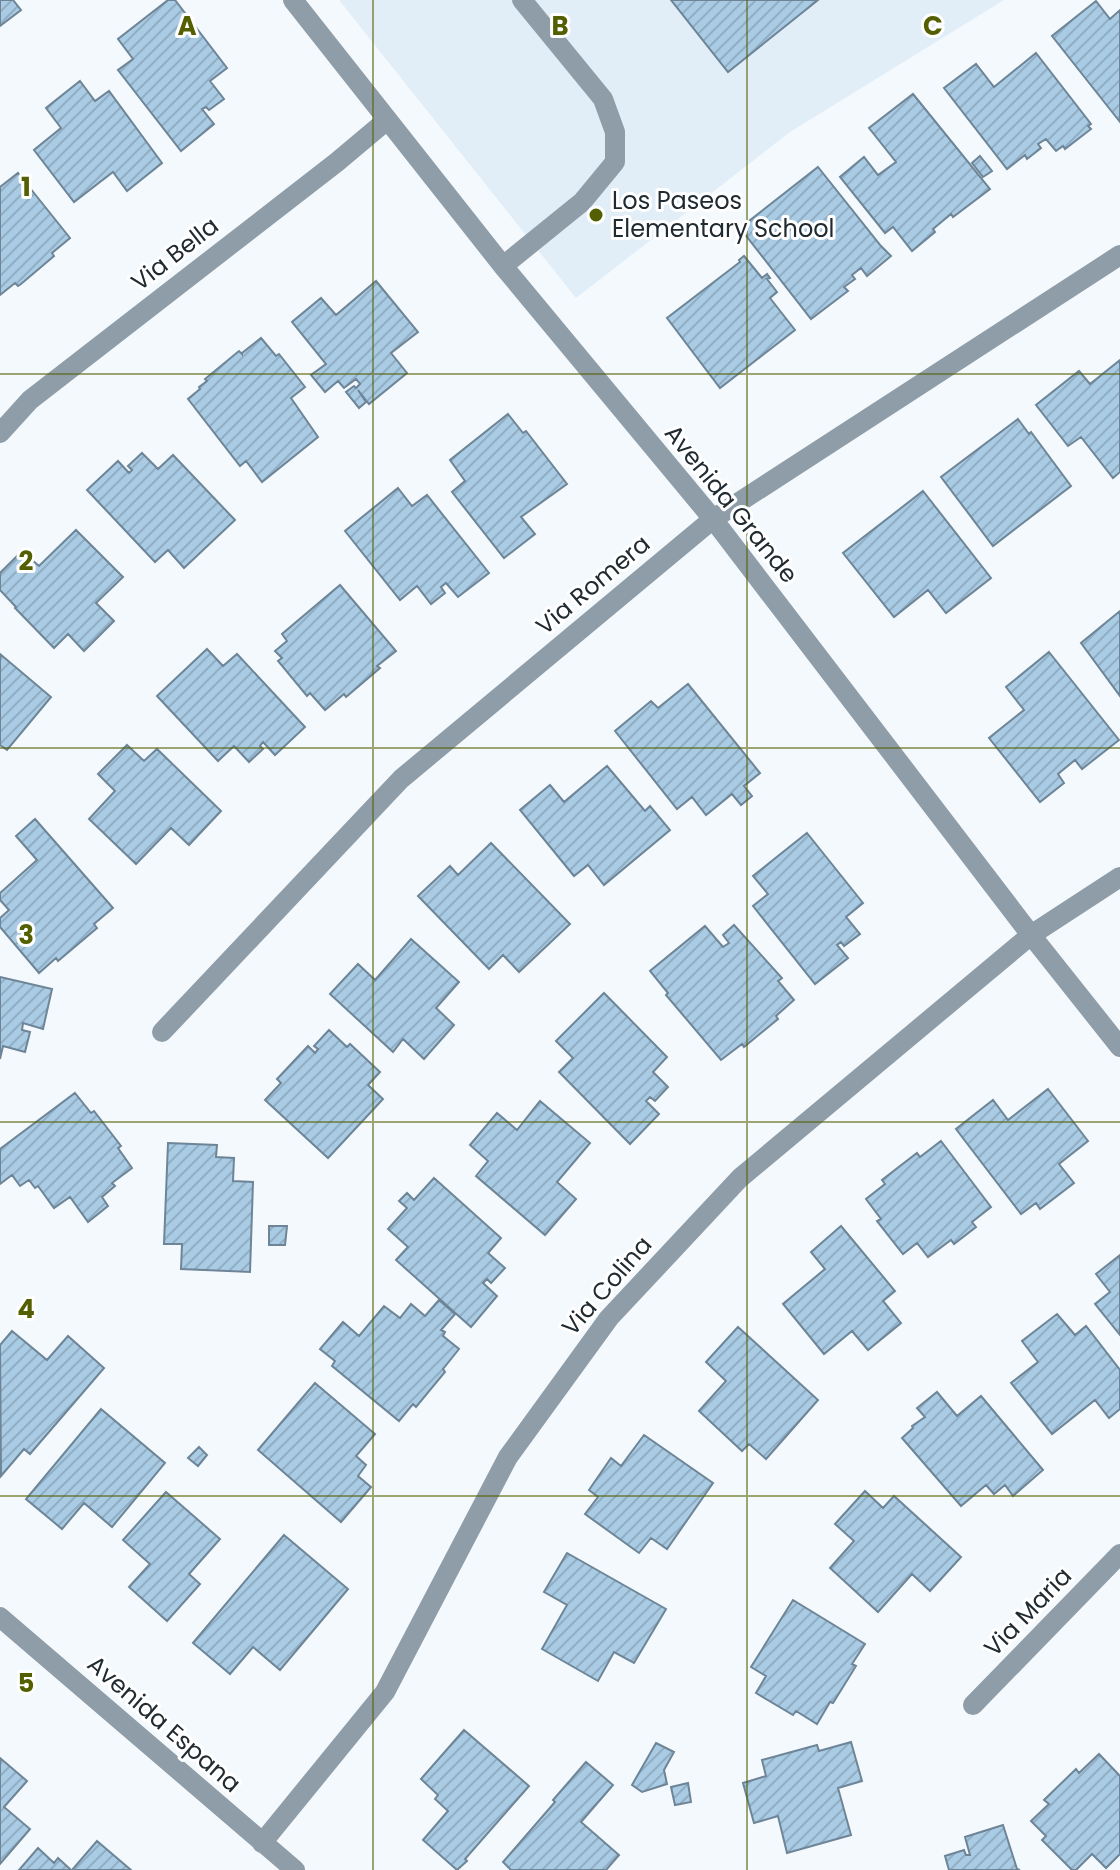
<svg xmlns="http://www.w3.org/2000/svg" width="1120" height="1870" viewBox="0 0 1120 1870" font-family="Poppins,sans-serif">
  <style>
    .built { fill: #e1eef8 }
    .building { fill: url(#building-hatch); stroke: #6d8597; stroke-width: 2 }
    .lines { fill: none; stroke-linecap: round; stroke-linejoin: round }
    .minor { stroke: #8f9da8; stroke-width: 20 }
    .grid { fill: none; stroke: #535f00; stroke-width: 2; stroke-opacity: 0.55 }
    .poi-dot { fill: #535f00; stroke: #fff; stroke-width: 3 }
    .labels { text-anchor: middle; stroke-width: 6; stroke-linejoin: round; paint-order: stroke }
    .poi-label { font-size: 24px; fill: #202a31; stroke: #fff; text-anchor: start }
    .street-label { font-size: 24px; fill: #202a31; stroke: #fff }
    .grid-label { font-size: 26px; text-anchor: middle; font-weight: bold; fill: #535f00; stroke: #fff; stroke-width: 6; stroke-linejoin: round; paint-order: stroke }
  </style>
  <defs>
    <pattern id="building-hatch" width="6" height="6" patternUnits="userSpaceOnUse" patternTransform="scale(2)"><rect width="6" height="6" fill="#a9cbe4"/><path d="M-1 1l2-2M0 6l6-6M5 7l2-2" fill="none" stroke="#91aec4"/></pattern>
  </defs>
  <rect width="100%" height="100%" fill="#f4f9fd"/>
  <path class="built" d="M339,0h665l-214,132 -214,166z"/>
  <path class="building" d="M0,0h13l8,10 -21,16z
    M168,0h7l52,68 -17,13 14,18 -15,11 -3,-3 -4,2 12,15 -33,27 -63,-81 15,-11 -15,-20z
    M671,0h147l-90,72z
    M1096,1l14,18 10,-9v112l-68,-86z
    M1036,53l55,71 -3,2 3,3 -26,20 -2,-3 -7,5 -10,-12 -8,5 3,4 -14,11 -2,-4 -18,14 -63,-81 32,-24 18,23z
    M80,81l15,20 14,-10 53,72 -35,28 -14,-19 -39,30 -40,-52 27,-22 -15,-20z
    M913,94l77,95 -37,28 -2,-3 -18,15 2,3 -23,19 -19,-24 -8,6 -45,-56 24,-20 14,18 18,-13 -27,-34z
    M980,156l12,15 -9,6 -11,-14z
    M818,167l63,79 10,10 -24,20 -6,-8 -9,7 3,4 -11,8 4,4 -37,28 -71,-91z
    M18,173l52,65 -18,15 2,3 -33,28 -3,2 -3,-3 -15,12v-108z
    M744,256l18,22 5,-4 3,4 -3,1 10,13 -7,6 25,32 -75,58 -53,-70 73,-56 -1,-2z
    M376,281l42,51 -27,21 16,20 -38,31 -11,-14 8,12 -7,6 -13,-16 8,-6 2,2 4,-4 -4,-5 -12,9 -6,-7 -13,11 -14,-17 15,-11 -34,-42 29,-24 15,17z
    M261,338l15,18 3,-2 26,33 -14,11 27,39 -56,45 -16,-21 -6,5 -52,-67 12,-10 -1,-2 8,-6 -2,-2 34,-28 3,3v-1z
    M1120,360v112l-7,6 -32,-41 -13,9 -32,-41 43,-34 11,13z
    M508,414l15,19 3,-2 41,53 -46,33 14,17 -31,24 -52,-66 13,-11 -15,-21z
    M1018,419l11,15 2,-2 40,54 -78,60 -52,-69z
    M142,453l16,16 15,-14 62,65 -51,48 -16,-18 -13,12 -68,-72 31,-29 11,12 3,-3 -4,-4z
    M398,488l14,18 15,-11 62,78 -31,24 -12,-14 -5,4 4,6 -14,11 -14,-18 -17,14 -55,-69z
    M923,491l68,87 -45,35 -18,-23 -34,27 -51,-64z
    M76,530l47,47 -27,26 18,18 -30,30 -16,-17 -14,14 -39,-40 1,-1 -16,-17v-17l22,-22 17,15z
    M340,585l56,66 -19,15 3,2 -34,29 -2,-3 -19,16 -15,-17 -3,3 -29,-35 4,-3 -7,-7 12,-10 -5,-7z
    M1120,611v85l-39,-53z
    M207,649l16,17 14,-12 68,73 -30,28 -12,-13 -3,4 3,3 -14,13 -15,-16 -16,15 -61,-65z
    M1049,652l70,88 -37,29 -7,-9 -17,14 6,9 -24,19 -51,-64 35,-28 -18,-23z
    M0,654l51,43 -44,53 -7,-5z
    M688,684l72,89 -16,13 8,10 -11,9 -9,-11 -26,21 -14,-18 -15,12 -62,-78 36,-30 7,7z
    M127,745l17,16 13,-12 64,62 -32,34 -18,-17 -35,36 -47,-45 26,-28 -17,-17z
    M607,766l38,45 5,-5 20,24 -66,55 -16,-20 -14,11 -54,-66 30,-25 14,17z
    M35,819l78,89 -19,16 3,4 -39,33 -2,-3 -17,15 -39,-46v-9l9,-8 -9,-10v-7l37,-33 -21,-24z
    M807,833l56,70 -17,14 14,17 -16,12 -3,-4 -4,3 11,13 -33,26 -62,-78 15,-12 -15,-18z
    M491,843l79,81 -51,48 -16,-17 -14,14 -71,-73 32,-30 8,9z
    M734,925l48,53 -4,3 16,19 -18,16 2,3 -34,28 -2,-3 -21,16 -55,-65 2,-2 -18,-22 55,-45 18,21 6,-4 -6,-8z
    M411,939l48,43 -23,26 18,17 -30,34 -21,-20 -10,13 -63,-58 28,-30 17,16z
    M0,977l52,12 -9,40 -20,-6 -1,7 8,2 -5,20 -22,-6 -3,13z
    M604,993l63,64 -14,15 15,15 -13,14 -5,-4 -4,4 13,13 -29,30 -71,-72 14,-14 -17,-17z
    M329,1030l18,17 3,-3 30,28 -12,13 15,14 -55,59 -63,-58 16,-17 -4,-4 31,-33 7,7 3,-4 -4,-3z
    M1048,1089l40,52 -29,23 15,19 -34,26 -4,-6 -15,11 -65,-85 37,-29 15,20z
    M75,1093l16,20 3,-2 27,35 -3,2 14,20 -20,15 3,3 -13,11 6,9 -20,16 -18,-25 -16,11 -16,-22 -3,2 -6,-8 -9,6 -8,-11 -12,9v-35z
    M540,1101l50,42 -33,39 19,17 -31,36 -69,-59 12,-15 -18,-16 27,-32 20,17z
    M941,1141l50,66 -19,15 4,5 -22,17 -3,-4 -23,17 -11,-14 -14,11 -26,-33 4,-2 -15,-20 19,-15 -3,-4 35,-27 3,4z
    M168,1143l49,2 -1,12 18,1 -1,23 20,1 -3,90 -69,-3 1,-25h-18z
    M434,1178l67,60 -13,15 17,15 -14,15 -4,-4 -4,4 14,13 -26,31 -75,-67 12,-13 -20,-18 19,-21 -8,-7 8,-8 7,7z
    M269,1226h18l-2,19h-16z
    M841,1226l54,65 -12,10 18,22 -33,27 -16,-19 -28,23 -41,-50 42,-35 -14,-17z
    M1120,1255v80l-25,-31 15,-12 -14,-18z
    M439,1300l16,14 -14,16 4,2 -2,4 16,13 -16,20 2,3 -29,35 -3,-3 -14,17 -67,-55 3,-5 -15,-12 23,-27 16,14 25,-30 16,12 11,-14 14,12z
    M1057,1314l18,21 11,-9 34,44v39l-11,9 -14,-18 -43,34 -41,-51 27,-21 -16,-21z
    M738,1327l80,73 -52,59 -17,-15 -7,7 -43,-40 27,-30 -20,-19z
    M12,1331l35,29 21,-24 36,32 -74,86 -6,-5 -23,27 -1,-131z
    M315,1383l60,51 -19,22 10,9 -8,11 13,11 -30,35 -83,-72z
    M937,1392l20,24 24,-20 62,74 -30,26 -8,-11 -11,9 -8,-9 -25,21 -59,-68 11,-10 -1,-2 13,-9 -8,-9z
    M101,1409l64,54 -53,64 -28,-24 -22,26 -36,-30z
    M644,1435l69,48 -46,66 -16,-11 -12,15 -54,-39 13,-17 -9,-7 22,-32 10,8z
    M199,1447l8,8 -9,11 -10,-8z
    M865,1491l18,17 11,-12 67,61 -31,34 -18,-17 -34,38 -48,-44 24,-27 -19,-17z
    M166,1492l54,47 -31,35 11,10 -33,37 -38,-34 21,-23 -27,-24z
    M284,1535l64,54 -68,81 -27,-23 -23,27 -37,-31z
    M567,1553l99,56 -32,54 -20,-11 -16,29 -56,-32 25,-44 -23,-13z
    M793,1600l72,44 -13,20 4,2 -23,37 -3,-1 -13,22 -21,-13 -3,4 -37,-22 10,-17 -15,-9z
    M464,1730l65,56 -64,73 2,2 -10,9 -34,-30 25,-29 -13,-12 3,-4 -17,-16z
    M851,1742l11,39 -24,7 13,47 -64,18 -9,-37 -24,7 -11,-40 23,-7 -4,-16 55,-15 2,6z
    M656,1743l18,9 -10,18 3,14 -25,8 -10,-7z
    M1099,1754l21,22v78l-14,14 -14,-14 -16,16h-4l-30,-30 4,-4 -15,-15 18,-17 -5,-4 32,-31 3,4z
    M0,1758l27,23 -23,26 26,22 -30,35z
    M586,1762l27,23 -32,37 38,33 -13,15h-95l-8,-8 52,-60 -2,-2z
    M688,1783l3,19 -16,3 -4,-18z
    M1003,1825l14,44 3,1h-71l-4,-14 19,-6 2,5h4l-5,-18z
    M97,1841l34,29h-59z
    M38,1848l16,15 4,-5 13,12h-52z"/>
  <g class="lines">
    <path class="minor" d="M293,0l210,266 210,253 318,416 89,112
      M503,266l79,-64 33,-40v-30l-12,-33 -81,-99
      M0,433l30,-33 307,-238 50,-42
      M162,1032l239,-253 312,-260 407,-264
      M0,1617l295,253
      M973,1705l147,-151
      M262,1843l123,-151 123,-235 101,-139 131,-140 291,-243 89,-58"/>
  </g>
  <path class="grid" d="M373,0v1870M747,0v1870M0,374h1120M0,748h1120M0,1122h1120M0,1496h1120"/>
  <circle class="poi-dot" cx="596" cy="215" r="8"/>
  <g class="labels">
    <g class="poi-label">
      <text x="612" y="209">Los Paseos<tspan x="612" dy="28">Elementary School</tspan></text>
    </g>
    <g class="street-label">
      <text transform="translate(175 254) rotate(-38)" y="8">Via Bella</text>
      <text transform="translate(731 504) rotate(51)" y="8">Avenida Grande</text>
      <text transform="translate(593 585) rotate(-40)" y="8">Via Romera</text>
      <text transform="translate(607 1286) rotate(-49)" y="8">Via Colina</text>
      <text transform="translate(1028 1612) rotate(-46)" y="8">Via Maria</text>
      <text transform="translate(164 1724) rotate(41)" y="8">Avenida Espana</text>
    </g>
  </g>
  <g class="grid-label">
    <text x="187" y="35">A</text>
    <text x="560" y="35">B</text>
    <text x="933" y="35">C</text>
    <text x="26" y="196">1</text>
    <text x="26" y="570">2</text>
    <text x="26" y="944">3</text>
    <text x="26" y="1318">4</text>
    <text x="26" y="1692">5</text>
  </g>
</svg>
